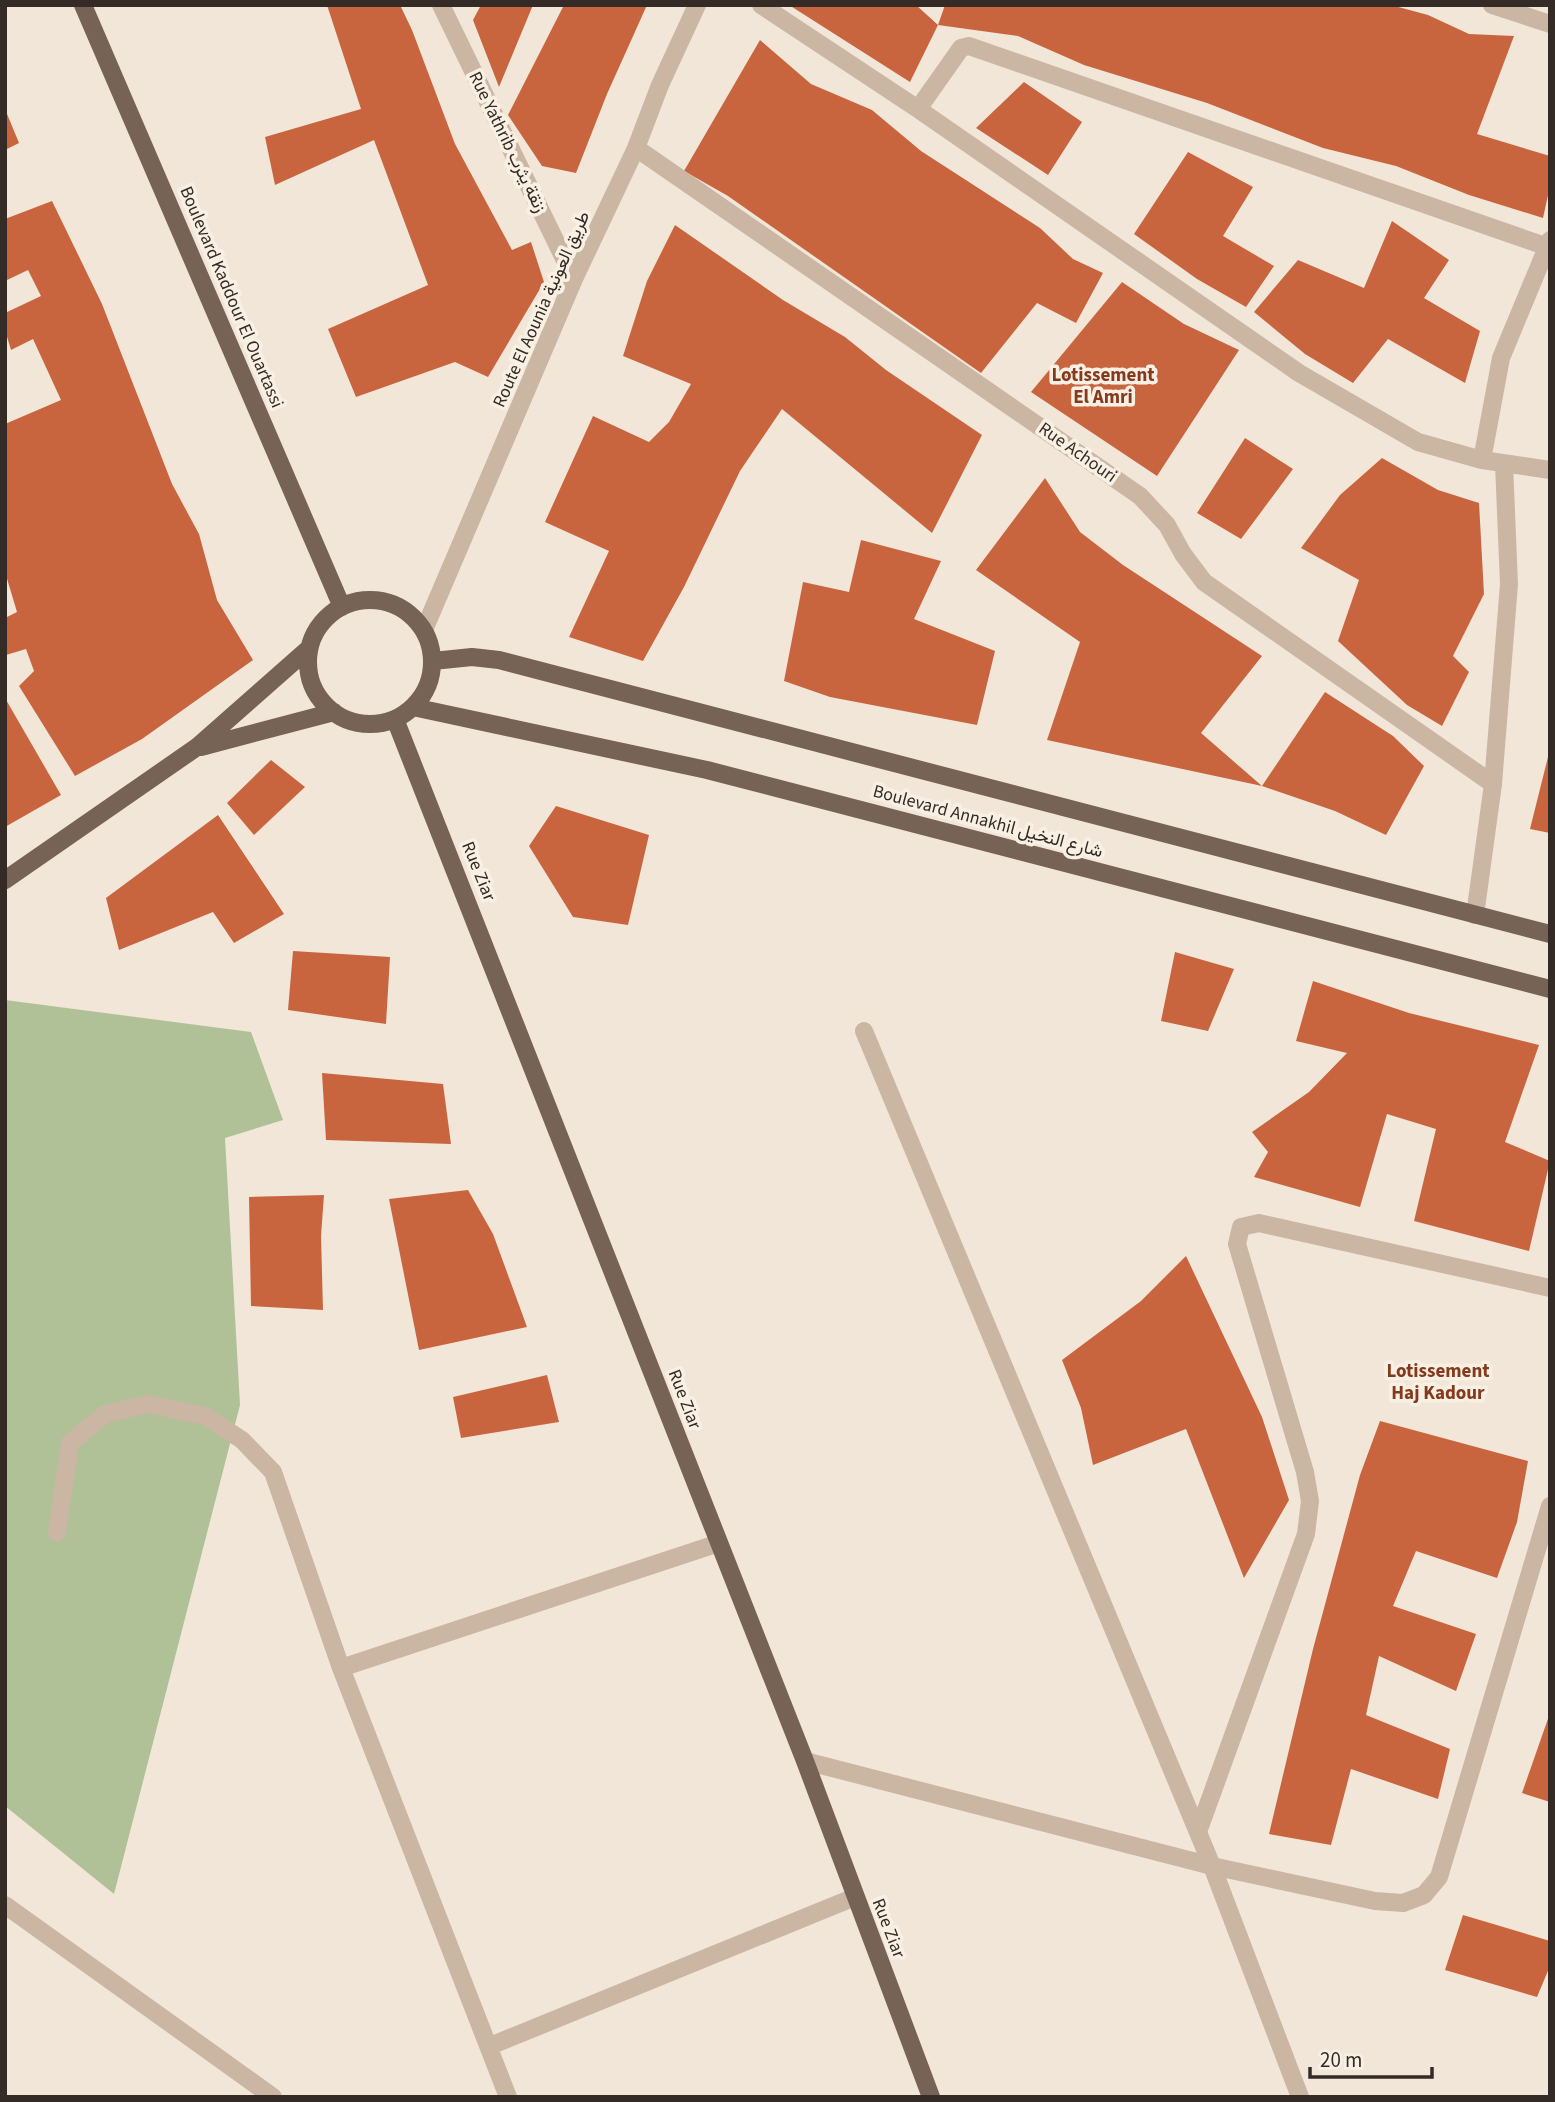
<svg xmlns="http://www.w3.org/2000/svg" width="1555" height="2102" viewBox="0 0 1555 2102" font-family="'Source Sans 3',Vazirmatn,sans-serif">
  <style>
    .green { fill: #b1c197 }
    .building { fill: #c9653e }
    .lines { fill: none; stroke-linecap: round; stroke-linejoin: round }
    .minor { stroke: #cab6a3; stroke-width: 18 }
    .major { stroke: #776256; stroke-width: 18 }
    .labels { text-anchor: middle; stroke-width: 7; stroke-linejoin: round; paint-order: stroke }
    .street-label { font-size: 18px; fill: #352b26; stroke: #f9f0e4 }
    .neighbourhood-label { font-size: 19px; font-weight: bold; fill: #85391d; stroke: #f9f0e4 }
  </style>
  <rect width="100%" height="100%" fill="#f2e6d8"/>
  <path class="green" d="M5,1000l246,32 32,88 -58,18 15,267 -126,489 -109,-88z"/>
  <path class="building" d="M327,5h73l12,25 43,114 57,106 19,-8 13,40 -56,95 -33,-15 -99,35 -28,-68 100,-44 -54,-145 -99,45 -10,-48 96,-28z
    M481,5h52l-34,82 -26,-67z
    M564,5h83l-40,89 -31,79 -34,-7 -34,-51z
    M789,5h127l22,20 -28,57z
    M945,5h446l37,10 41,19 45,2 -37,98 73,22v30l-7,32 -74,-23 -73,-29 -73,-18 -116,-45 -123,-38 -66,-29 -80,-11z
    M760,40l51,44 61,26 49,41 119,77 33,31 30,14 -27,50 -39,-20 -56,70 -253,-177 -44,-25z
    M1024,82l58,40 -34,53 -72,-47z
    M5,109l14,34 -14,7z
    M1188,152l65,35 -30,49 51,30 -28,41 -49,-28 -63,-45z
    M52,201l50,103 70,180 27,50 18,66 36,60 -111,79 -67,37 -56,-90 15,-15 -8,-22 -20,6 -1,-3v-34l12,-6 -12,-40v-148l56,-24 -28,-61 -22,11 -6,-20v-17l36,-17 -13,-26 -23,11v-62z
    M1392,221l57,39 -25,38 56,33 -15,52 -77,-44 -35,44 -48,-29 -51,-42 44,-52 66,28z
    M675,225l108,75 62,37 41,33 96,65 -50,98 -150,-124 -42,62 -56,116 -41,74 -74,-24 40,-86 -64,-29 48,-106 56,26 20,-20 22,-38 -68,-28 24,-75z
    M1122,282l62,42 55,26 -82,126 -126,-84z
    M1245,438l48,31 -52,70 -44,-26z
    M1382,458l56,32 41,13 5,91 -31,62 16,16 -27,54 -35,-21 -69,-64 21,-61 -58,-32 39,-53z
    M1045,478l35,54 43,33 139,91 -61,77 61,53 -215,-46 33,-98 -104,-72z
    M861,540l80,21 -27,58 81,32 -18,74 -147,-28 -46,-16 19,-99 46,10z
    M1325,692l68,44 31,30 -38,69 -51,-24 -73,-25z
    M5,698l56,97 -56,32z
    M1550,749v84l-20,-4z
    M271,760l34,27 -51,48 -27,-32z
    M556,806l93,29 -21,90 -55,-8 -44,-71z
    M218,815l66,99 -50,29 -21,-31 -94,38 -13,-52z
    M293,951l97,6 -4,67 -98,-14z
    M1175,952l59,17 -26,62 -47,-10z
    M1313,981l96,32 130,32 -34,97 45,19 -21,90 -115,-30 22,-92 -49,-15 -27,93 -106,-30 14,-25 -16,-20 57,-40 38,-39 -51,-12z
    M322,1073l121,11 8,60 -125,-4z
    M468,1190l25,44 34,93 -108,23 -30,-151z
    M324,1195l-3,41 2,74 -72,-4 -2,-109z
    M1186,1256l76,161 27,83 -45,78 -58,-149 -93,36 -12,-57 -19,-48 79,-59z
    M547,1375l12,47 -98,16 -8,-41z
    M1380,1421l148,40 -11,61 -20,56 -81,-27 -23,55 83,28 -20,57 -77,-35 -13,59 84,34 -12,50 -87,-30 -20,76 -62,-11 44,-185 47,-174z
    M1550,1713v89l-28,-9z
    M1463,1915l87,26v25l-13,31 -92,-27z"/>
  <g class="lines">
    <path class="minor" d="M441,5l133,274
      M761,5l157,104 381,264 119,69 64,18 68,10
      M1492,5l58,19
      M918,109l43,-61 8,-2 579,201
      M636,148l504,348 27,29 16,29 21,28 289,202
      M1482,460l19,-102 49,-118
      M424,630l150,-351 62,-131 24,-63 37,-80
      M1475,915l18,-131 16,-200 -5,-120
      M864,1031l348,835 88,231
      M57,1532l13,-89 35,-29 42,-10 58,12 37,24 31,32 68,196 167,429
      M341,1668l378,-125
      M805,1761l407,105 163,35 28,2 21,-8 15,-18 111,-371
      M1198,1832l108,-298 4,-33 -5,-29 -68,-228 4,-17 18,-4 291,65
      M5,1905l268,192
      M490,2046l365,-149"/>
    <path class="major" d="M83,5l259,602
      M308 662a62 62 0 1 1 124 0a62 62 0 1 1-124 0Z
      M433,661l39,-4 27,3 1051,274
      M413,707l294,63 843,219
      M395,719l410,1042 126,336
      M201,747l133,-35
      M5,880l192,-133 110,-97"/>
  </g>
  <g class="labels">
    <g class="street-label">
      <text transform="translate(508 142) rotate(64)" y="6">Rue Yathrib زنقة يثرب</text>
      <text transform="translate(232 297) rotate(67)" y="6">Boulevard Kaddour El Ouartassi</text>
      <text transform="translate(541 309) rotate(-66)" y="6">Route El Aounia طريق العونية</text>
      <text transform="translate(1078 452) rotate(35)" y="6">Rue Achouri</text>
      <text transform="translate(988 821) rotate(15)" y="6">Boulevard Annakhil شارع النخيل</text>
      <text transform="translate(479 871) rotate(68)" y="6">Rue Ziar</text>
      <text transform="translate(685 1399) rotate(69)" y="6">Rue Ziar</text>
      <text transform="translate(889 1928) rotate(69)" y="6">Rue Ziar</text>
    </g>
    <g class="neighbourhood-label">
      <text x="1103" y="381">Lotissement<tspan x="1103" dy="22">El Amri</tspan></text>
      <text x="1438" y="1377">Lotissement<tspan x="1438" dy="22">Haj Kadour</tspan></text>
    </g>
  </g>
  <rect width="1555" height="2102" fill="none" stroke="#352b26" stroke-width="14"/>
  <path d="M1310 2067v10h122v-10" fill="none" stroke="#352b26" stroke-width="3.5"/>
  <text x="1320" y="2067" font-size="21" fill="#352b26" stroke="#f9f0e4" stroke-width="5" paint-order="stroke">20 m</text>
</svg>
